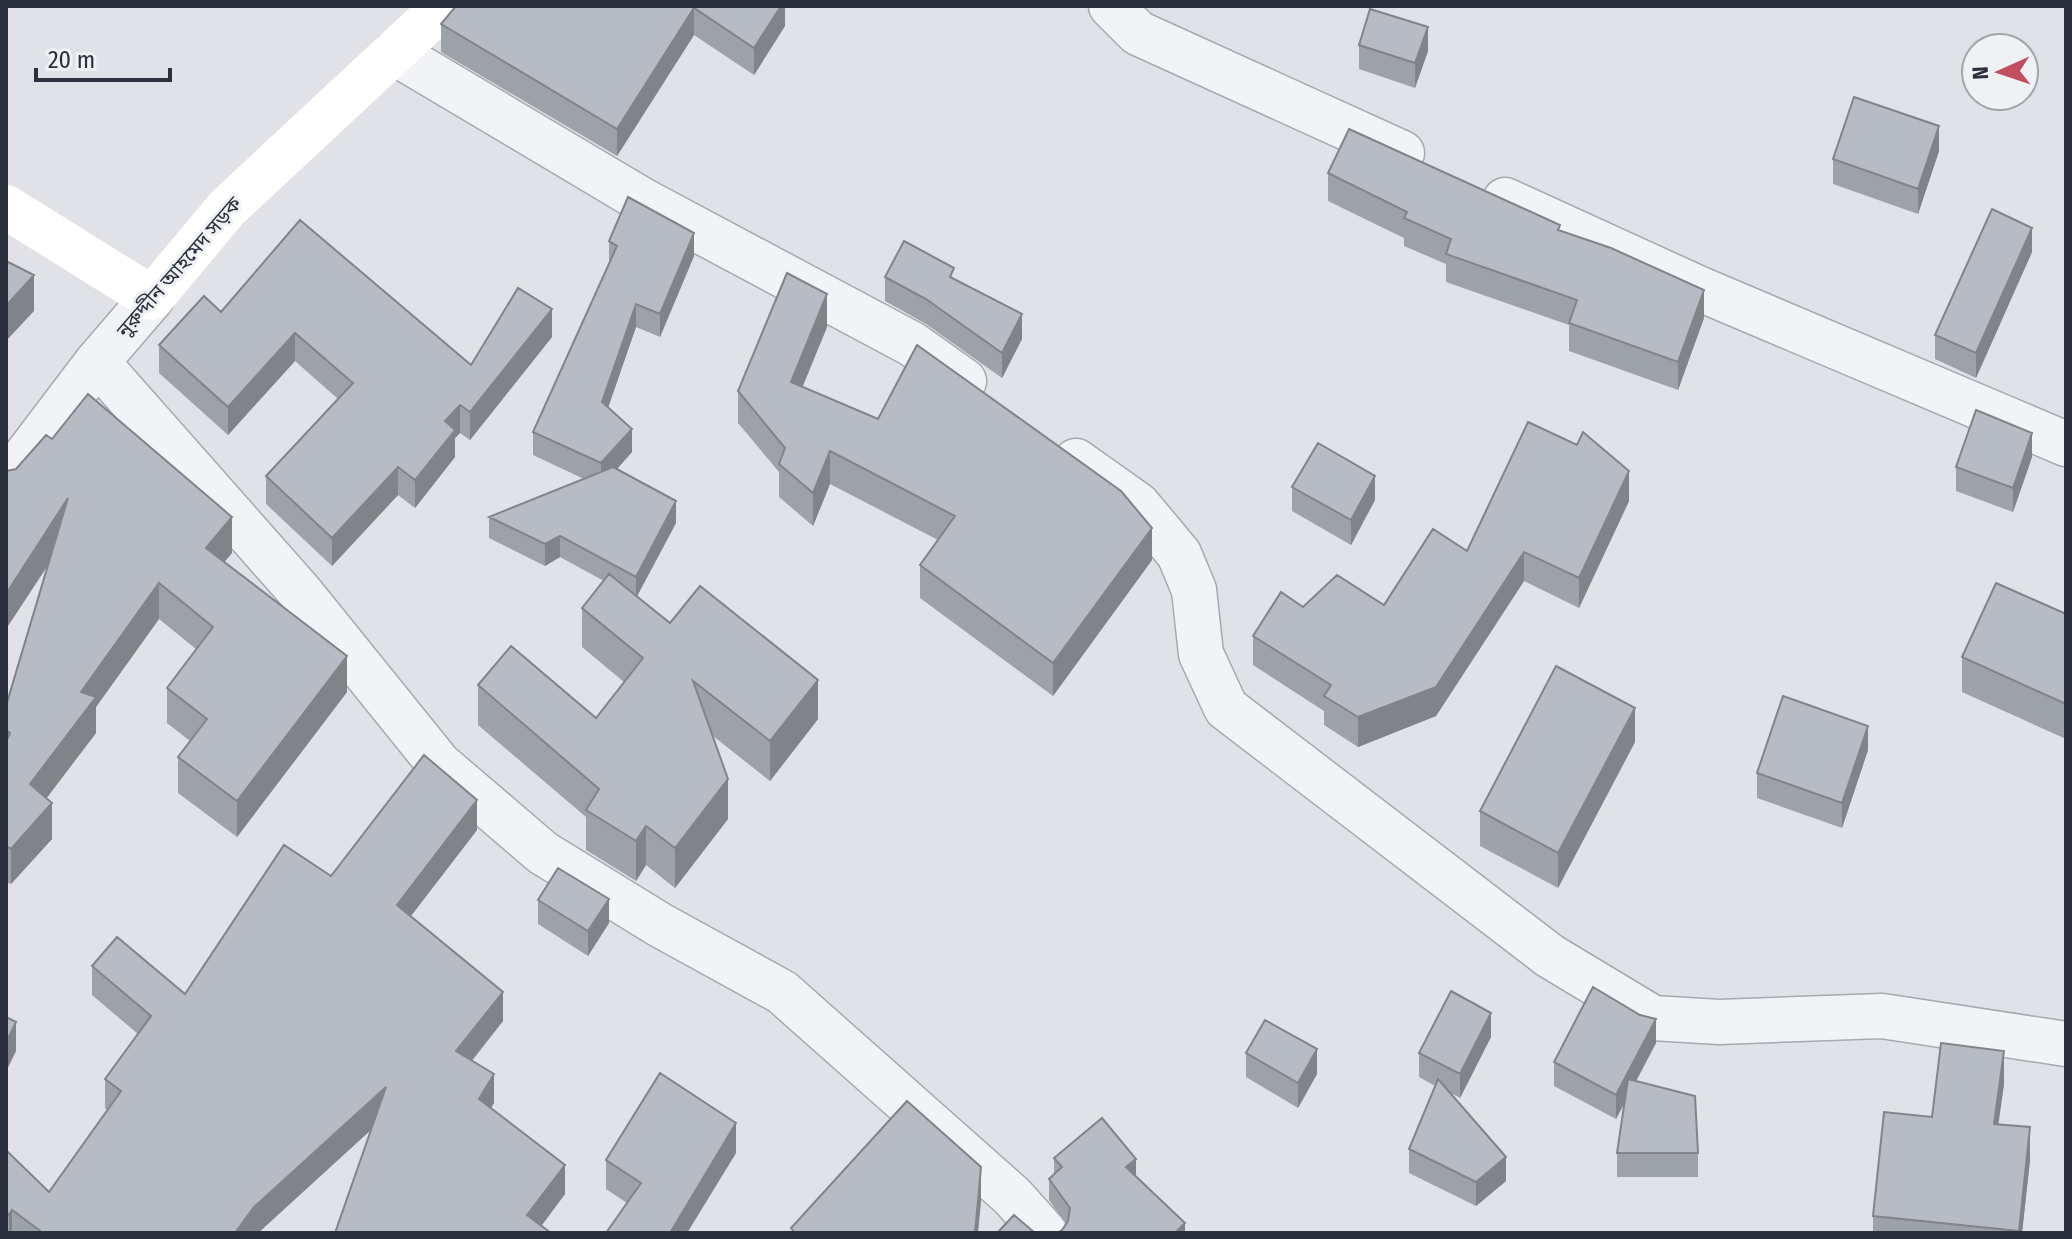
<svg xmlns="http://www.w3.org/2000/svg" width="2072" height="1239" viewBox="0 0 2072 1239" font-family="'Fira Sans Condensed','Noto Sans Bengali',sans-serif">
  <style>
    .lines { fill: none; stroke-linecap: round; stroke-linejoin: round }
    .street-casing { stroke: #a6a9b1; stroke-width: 47 }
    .street { stroke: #f2f3f6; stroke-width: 44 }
    .secondary { stroke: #fff; stroke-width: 44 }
    .wall { fill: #9da2a9 }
    .shaded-wall { fill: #808489 }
    .building { fill: #b7bcc4; stroke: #808489; stroke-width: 2 }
    .labels { text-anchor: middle; stroke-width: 6; stroke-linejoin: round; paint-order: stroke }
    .street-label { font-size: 20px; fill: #2a313d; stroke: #eff1f5 }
  </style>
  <rect width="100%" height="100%" fill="#e0e2e7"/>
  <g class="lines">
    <g class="street-casing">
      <path id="street" d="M1111,6l27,27 264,120
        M395,53l247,147 270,144 52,37
        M1505,200l195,89 366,155
        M97,362l204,231 138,171 104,89 117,72 122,67 230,204 33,37
        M1076,461l62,44 41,49 15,36 7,64 25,54 324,248 103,62 66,4 163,-6 184,28
        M6,482l91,-120 55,-64"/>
    </g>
    <use href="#street" class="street"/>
    <path class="secondary" d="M6,207l146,91 75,-90 217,-202"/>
  </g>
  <path class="wall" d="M456,6h329v20l-31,49 -60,-40 -77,121 -176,-104v-28z
    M1359,45l69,6 -13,37 -56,-19z
    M1939,151l-21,63 -85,-30v-25z
    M1328,173l232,57 144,88 -26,72 -109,-39v-26l-123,-43v-18l-42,-18v-8l-76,-37z
    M609,241l85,15 -34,81 -24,-10 -28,81 24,44 -15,17 59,54 -39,73 33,27 148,96 -48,62 -57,-45 15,83 -53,69 -29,-23 -10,16 -50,-31v-33l-108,-92v-40l118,33 28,-36 -42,-35v-39l22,-27 -44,-24 -15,9 -56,-28v-21l95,-38 -51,-24v-23l76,-168z
    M2032,252l-56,126 -41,-19v-24z
    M885,277l69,2 68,60 -20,39 -76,-54 -41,-23z
    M221,312l250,53 81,-28 -82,103 -10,-7 -5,5v19l-40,51 -17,-13 -66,71 -66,-62v-28l72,-77 -43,-38 -67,74 -69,-62v-28z
    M827,327l-24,59 349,174 -99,136 -133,-98v-33l18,-25 -108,-56 -17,42 -34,-29v-25l-41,-49v-32z
    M2032,457l-19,55 -57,-21v-24z
    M6,471l226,82 -8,9 123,130 -110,145 -59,-44v-36l12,-16 -23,-18v-35l29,-39 -37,-30 -63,88v26l-50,65 6,41 -41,45 -5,-2v-176l43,-142 -43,65z
    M1292,487l83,13 -24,45 -59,-34z
    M1629,501l-50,107 -55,-27 -88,135 -78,31 -34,-22v-14l-71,-46v-29l50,-29 81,-2 83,-54z
    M2066,614v125l-104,-47v-35z
    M1635,742l-77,146 -78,-42v-35z
    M1868,750l-26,78 -85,-30v-25z
    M477,830l-66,86 92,105 -31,40 22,42 -3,5 74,86 -24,32 -170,-96 -113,103h-252v-83l43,42 58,-82 -2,-2v-29l33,-45 -46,-39v-29l93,28 146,-118z
    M538,900l71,23 -21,33 -50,-32z
    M1491,1037l-31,61 -9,-5 55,88 -30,25 -67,-33v-24l26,-63 -16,-9v-24z
    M1656,1043l-20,38 62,72v24h-81v-24l7,-49 -8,15 -62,-33v-24z
    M1246,1053l71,21 -19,34 -52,-31z
    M2004,1084l-6,40 32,36 -8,73h-149v-17l59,-99z
    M736,1153l-49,80h-81l21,-30 -21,-14v-29z
    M1054,1158l82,18 49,57 -123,-3 4,-6 -17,-24v-21l5,-5z"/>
  <path class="shaded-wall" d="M781,6h4v20l-31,49v-27z
    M694,8v27l-77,121v-27z
    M1428,27v24l-13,37v-25z
    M1939,126v25l-21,63v-25z
    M2032,228v24l-56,126v-25z
    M694,233v23l-34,81v-23z
    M34,275v36l-28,30v-35z
    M1704,290v28l-26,72v-28z
    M827,294v33l-36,87v-32z
    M636,304v23l-34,98v-23z
    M552,309v28l-82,103v-28z
    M1022,314v25l-20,39v-25z
    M295,333v28l-67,74v-28z
    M460,405v28l-5,5v19l-40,51v-28l30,-59z
    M632,429v23l-31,35v-24z
    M2032,433v24l-19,55v-24z
    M830,451v33l-17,42v-33z
    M398,467v28l-66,71v-28z
    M1629,471v30l-50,107v-30z
    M1375,476v24l-24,45v-25z
    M68,498v36l-62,95v-35z
    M676,501v22l-40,75v-21z
    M232,517v36l-26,31v-36z
    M1152,528v32l-99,136v-33z
    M560,536v21l-15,9v-22z
    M1524,552v29l-88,135 -78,31v-30z
    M159,583v36l-63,88v26l-66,87v-36l51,-92z
    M347,656v36l-110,145v-36z
    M818,680v39l-48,62v-40z
    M1635,708v34l-77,146v-35z
    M1868,726v24l-26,78v-25z
    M728,779v40l-53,69v-40z
    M477,800v30l-80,104v-29z
    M52,803v36l-41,45v-35z
    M646,826v39l-10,16v-40z
    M609,899v24l-21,33v-25z
    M503,992v29l-47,59v-29z
    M1491,1013v24l-31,61v-24z
    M1656,1019v24l-40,76v-24z
    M16,1022v29l-10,21v-29z
    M1317,1049v25l-19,34v-25z
    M2004,1051v33l-10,72v-32z
    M494,1074v29l-15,25v-29z
    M386,1087v29l-128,117h-23l19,-26z
    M736,1123v30l-49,80h-17z
    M2030,1127v33l-8,73h-3z
    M1506,1157v24l-30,25v-24z
    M1136,1159v21l-10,-13z
    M565,1165v29l-29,39 -9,-18z
    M981,1167v35l-3,31h-3z
    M12,1210v23h-3v-18z
    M1185,1223v10h-10z"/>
  <path class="building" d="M456,6h325l-27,42 -60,-40 -77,121 -176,-105z
    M1370,9l58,18 -13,36 -56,-18z
    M1854,97l85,29 -21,63 -85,-30z
    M1349,129l211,96 -2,5 53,18 93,42 -26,72 -109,-39 8,-23 -131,-46 5,-15 -47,-21 3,-6 -79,-39z
    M628,197l66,36 -34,81 -24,-10 -34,98 30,27 -31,34 -68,-31 84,-186 -8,-5z
    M1992,209l40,19 -56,125 -41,-18z
    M300,220l171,145 47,-77 34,21 -82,103 -10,-7 -15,16 10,9 -40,50 -17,-13 -66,71 -66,-62 87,-93 -58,-50 -67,74 -69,-62 45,-49 17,16z
    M904,241l50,27 -4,9 72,37 -20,39 -76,-54 -41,-22z
    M6,261l28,14 -28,31z
    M787,273l40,21 -36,88 87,37 39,-74 204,146 31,37 -99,135 -133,-98 35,-49 -125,-65 -17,42 -34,-29 6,-16 -47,-57z
    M88,394l144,123 -26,31 141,108 -110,145 -59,-44 29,-38 -40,-31 46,-61 -54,-44 -78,109 15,5 -66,87 22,19 -41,46 -5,-3v-104l4,-9 -4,-3v-24l62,-208 -62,96v-123l10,-2 30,-34 6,4z
    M1976,410l56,23 -19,55 -57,-21z
    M1528,422l49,23 6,-13 46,39 -50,107 -55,-26 -88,135 -78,30 -34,-21 7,-11 -78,-49 28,-44 22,15 34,-32 47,30 49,-76 34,22z
    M1318,443l57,33 -24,44 -59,-33z
    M613,467l63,34 -40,76 -76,-41 -15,8 -56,-27z
    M609,574l61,49 30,-37 118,94 -48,61 -77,-60 35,98 -53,69 -29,-22 -10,15 -50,-31 13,-21 -121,-104 33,-39 85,72 47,-60 -61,-50z
    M1996,583l70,31v90l-104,-47z
    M1556,666l79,42 -77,145 -78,-42z
    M1783,696l85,30 -26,77 -85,-30z
    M424,755l53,45 -80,105 106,87 -47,59 38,23 -15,25 86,66 -38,50 24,18h-216l51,-146 -132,120 -19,26h-192l-31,-23 -3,5 -3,-4v-61l43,42 72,-101 -16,-12 46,-63 -59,-50 25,-29 68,57 99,-149 47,31z
    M558,868l51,31 -21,32 -50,-31z
    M1593,987l47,28 16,4 -40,76 -62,-33z
    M1451,991l40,22 -31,61 -41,-21z
    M6,1017l10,5 -10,21z
    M1265,1020l52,29 -19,34 -52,-30z
    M1941,1043l63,8 -10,73 36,3 -11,104 -146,-15 11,-104 48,5z
    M660,1073l76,50 -66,110h-64l35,-50 -35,-23z
    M1438,1079l68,78 -30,25 -67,-33z
    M1628,1079l67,17 3,57h-81z
    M907,1101l74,66 -6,66h-180l-4,-5z
    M1102,1118l34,41 -10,8 59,56 -10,10h-118l5,-3 6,-9 2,-13 -21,-29 13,-12 -8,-9z
    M1014,1215l21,18h-38z"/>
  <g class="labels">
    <g class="street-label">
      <text transform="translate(179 267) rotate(-49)" y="7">নুরুদ্দীন আহমেদ সড়ক</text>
    </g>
  </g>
  <rect width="2072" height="1239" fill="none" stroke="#2a313d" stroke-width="16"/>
  <g transform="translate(2000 72) rotate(267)"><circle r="38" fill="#eff1f5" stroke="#a0a4ab" stroke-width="2"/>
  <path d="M0-6L14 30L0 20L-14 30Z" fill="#c24f5f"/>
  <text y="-12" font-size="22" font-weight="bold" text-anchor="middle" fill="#2a313d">N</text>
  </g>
  <path d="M36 68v12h134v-12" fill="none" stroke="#2a313d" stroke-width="4"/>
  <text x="48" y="68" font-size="24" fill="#2a313d" stroke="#eff1f5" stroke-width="6" paint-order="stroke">20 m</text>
</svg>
